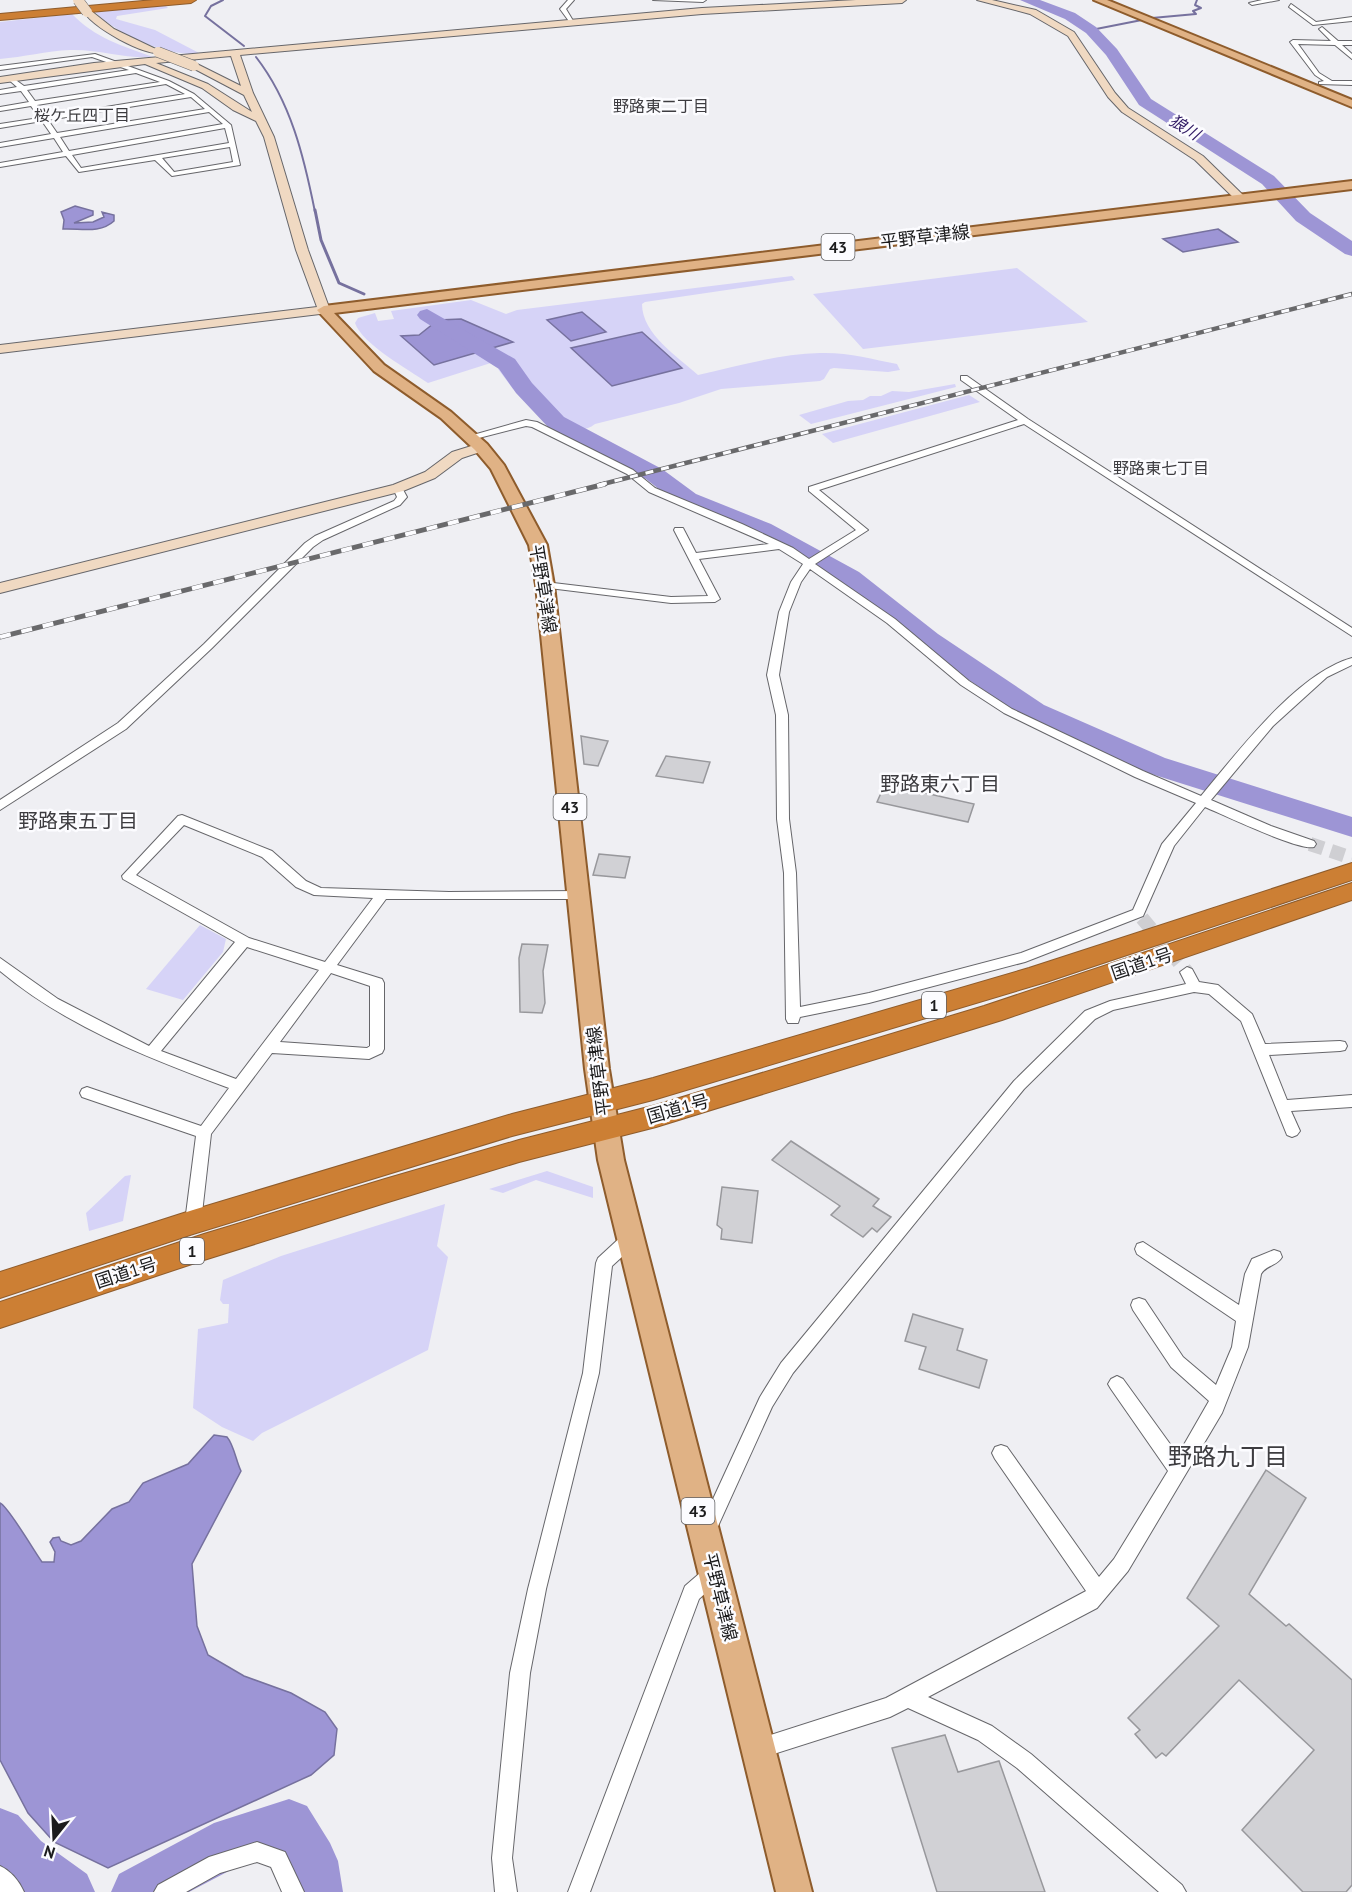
<svg xmlns="http://www.w3.org/2000/svg" width="1352" height="1892" viewBox="0 0 1352 1892" font-family="'PT Sans','Noto Sans JP',sans-serif">
  <style>
    .green { fill: #d6d3f7; fill-rule: evenodd }
    .water { fill: #9d95d5; stroke: #76719e; stroke-width: 1.5 }
    .lines { fill: none; stroke-linecap: round; stroke-linejoin: round }
    .stream-far1 { stroke: #76719e; stroke-width: 2 }
    .stream { stroke: #76719e; stroke-width: 3 }
    .river { fill: #9d95d5; fill-rule: evenodd }
    .building { fill: #d1d1d5; stroke: #98989c; stroke-width: 1.5 }
    .street-tunnel { stroke: #cfcfd3; stroke-width: 14; stroke-dasharray: 14 8; stroke-linecap: butt }
    .street-casing { stroke: #66666a; stroke-width: 2 }
    .secondary-casing { stroke: #66666a; stroke-width: 2 }
    .primary-casing { stroke: #8e5c2c; stroke-width: 4 }
    .highway-casing { stroke: #8e5c2c; stroke-width: 2 }
    .street { fill: #fff; fill-rule: evenodd }
    .secondary { fill: #f0d9c2; fill-rule: evenodd }
    .primary { fill: #e0b285; fill-rule: evenodd }
    .highway { fill: #cc7f34; fill-rule: evenodd }
    .rail-far1-casing { stroke: #69696b; stroke-width: 4.5 }
    .rail-casing { stroke: #69696b; stroke-width: 5 }
    .rail-far1 { stroke: #fcfcff; stroke-width: 3; stroke-dasharray: 8; stroke-linecap: butt }
    .rail { stroke: #fcfcff; stroke-width: 4; stroke-dasharray: 11; stroke-linecap: butt }
    .secondary-bridge-casing { stroke: #66666a; stroke-width: 11; stroke-linecap: butt }
    .secondary-bridge { stroke: #f0d9c2; stroke-width: 10 }
    .labels { text-anchor: middle; stroke-width: 5; stroke-linejoin: round; paint-order: stroke }
    .far-neighbourhood-label { font-size: 16px; fill: #3d3c40; stroke: #fcfcff }
    .far-water-label { font-size: 16px; font-style: italic; fill: #2d1762; stroke: #fcfcff }
    .shield { fill: #fcfcff; stroke: #5f5f61; stroke-width: 1.5 }
    .shield-label { font-size: 16px; font-weight: bold; fill: #1c1c1d }
    .street-label { font-size: 18px; fill: #1c1c1d; stroke: #fcfcff }
    .neighbourhood-label { font-size: 20px; fill: #3d3c40; stroke: #fcfcff }
    .near-neighbourhood-label { font-size: 24px; fill: #3d3c40; stroke: #fcfcff }
  </style>
  <rect width="100%" height="100%" fill="#efeff3"/>
  <path class="green" d="M165,5l3,3 -51,8 -1,3 39,11 46,24c-35,2 -80,-17 -106,-42z
    M72,14c23,24 51,32 81,43 -28,2 -54,-8 -83,-7 -23,1 -47,7 -70,9v-37z
    M1017,268l71,54 -225,27 -50,-55z
    M792,276l3,4 -150,22 -3,2c0,30 36,53 56,71 40,-9 81,-21 122,-22 27,-1 52,6 77,11l3,6 -12,2 -54,-4 -4,1 -6,10 -4,2 -99,8 -42,14 -84,21c-25,20 -51,-21 -68,-38l-14,3 -15,-20 6,-4 -7,-4 -69,22c-19,-13 -66,-39 -73,-60l3,-5 17,-5 3,8 16,-2 -3,-8 80,-11 35,14 11,-4zM438,320l-4,45 -32,-29 16,-1zM571,348l110,20 -81,8 2,-2z
    M955,384l1,3 -145,37 -12,-9 49,-14 15,-1 7,-4h11l11,-5 17,1z
    M969,395l11,7 -147,41 -11,-9z
    M200,925l26,14 -3,13 -40,48 -37,-11z
    M547,1171l46,16v11l-57,-18 -33,13 -14,-4z
    M131,1175l-8,46 -34,10 -3,-18 39,-37z
    M445,1204l-8,42 11,11 -20,93 -166,83 -9,8 -31,-14 -29,-19 5,-79 30,-6 1,-19h-6l-3,-4 3,-20 58,-24z"/>
  <path class="water" d="M75,206l18,5v4l-19,8 19,-1 11,-5 -2,-5 12,3v6c-14,13 -34,7 -51,8l1,-9 -3,-8z
    M1218,229l20,13 -55,10 -20,-13z
    M582,312l24,20 -35,9 -24,-21z
    M461,319l52,23 -79,23 -33,-29 18,-1 19,-15z
    M642,332l40,36 -70,18 -41,-38z
    M214,1435l13,2c7,8 9,24 14,34l-49,93 5,62 11,29 36,21 47,17 34,19 12,17 -3,26 -23,20 -203,93 -54,-26 -26,-29 -28,-53v-257c8,3 34,48 42,59h12l1,-10 -5,-10 3,-4 6,-1 2,4 10,4 10,-4 31,-32 17,-7 14,-19 45,-19z"/>
  <g class="lines">
    <path class="stream-far1" d="M223,0l-12,6 -6,10 39,30
      M1091,30l61,-12 44,-4 -3,-3 8,-3 -6,-3 2,-5
      M256,57c35,45 48,100 59,155"/>
    <path class="stream" d="M315,210l6,30 18,43 25,11"/>
    <path class="river" d="M1020,0h20l35,13 21,14 21,22 34,50 123,77 36,37 42,28v15l-7,-2 -49,-33 -34,-37 -123,-79 -33,-50 -20,-22 -21,-14z
      M427,309l88,50 17,24 32,34 98,52 34,25 75,30 88,48 79,62 106,71 121,53 187,59v20l-207,-65 -121,-55 -106,-71 -77,-64 -88,-48 -75,-30 -32,-25 -98,-52 -32,-34 -17,-24 -79,-50 -3,-4 3,-4z
      M289,1799l18,7 23,37 8,18 5,31h-52l-3,-23 -10,-16 -36,11 -53,28h-78l8,-18 95,-51z
      M0,1808l18,7 23,26 46,33 8,18h-71l-24,-20z"/>
  </g>
  <path class="building" d="M581,736l27,5 -10,25 -14,-2z
    M666,756l44,6 -7,21 -47,-7z
    M885,784l89,20 -6,18 -91,-20z
    M599,854l31,3 -5,21 -32,-3z
    M522,944l26,1 -5,26 2,32 -3,10 -22,-1 -1,-54z
    M791,1141l88,58 -6,7 18,11 -14,15 -5,-4 -9,9 -32,-22 9,-9 -68,-46z
    M722,1187l36,4 -6,52 -31,-4 1,-10 -5,-4z
    M913,1314l50,15 -6,21 30,10 -8,28 -60,-19 7,-22 -21,-6z
    M1266,1470l40,28 -57,96 37,32 3,-2 63,56v205l-6,7h-43l-61,-62 72,-80 -75,-70 -73,76 -4,-3 -6,5 -21,-24 5,-4 -12,-12 91,-92 -32,-28z
    M945,1735l13,37 41,-11 46,131h-108l-45,-144z"/>
  <g class="lines">
    <path class="street-tunnel" d="M1310,844l42,14
      M1142,918l45,54"/>
    <g class="street-casing">
      <path id="street" d="M568,0h6l-8,9 9,15h-4l-11,-15z
        M653,0h53l-3,2z
        M1262,0h17l-27,5 -3,-2z
        M1291,4l25,18 36,-5v4l-39,4 -24,-18z
        M1322,27l16,14h14v4h-10l10,9v5l-17,-14 -37,-1 21,29 13,8h20v4l-33,-1v-2l5,-1 -9,-6 -25,-33 3,-2 38,1 -12,-12z
        M95,54l74,27 25,13 37,31 9,40 -68,11 -17,-16 -76,12 -13,-16 -66,11v-4l63,-11 -9,-14 -54,9v-4l51,-9 -9,-13 -42,7v-4l39,-6 -8,-12 -31,5v-4l29,-5 -8,-11 -21,3v-4l17,-3 -8,-7v-2h4l11,8 105,-16 -37,-13 -92,13v-4zM136,73l24,9 -125,19 -8,-11zM166,84l19,10 -140,23 -8,-12zM191,97l14,12 -148,24 -9,-13zM209,112l14,12 -154,27 -9,-14zM225,128l4,15 -148,25 -9,-13zM230,147l3,15 -59,10 -12,-14z
        M961,376h6l61,43 324,209v8l-328,-212 -205,66 49,40 -53,34 80,55 74,62 43,28 131,62 58,25c36,-43 96,-123 151,-138v7l-25,12 -54,49 -62,74 60,26 43,15 2,3 -2,3c-15,4 -90,-32 -109,-40l-31,39 -31,70 -118,46 -156,41 -69,14 -2,6h-10l-2,-4 -2,-146 -7,-54 -1,-104 -9,-40 12,-63 12,-30 12,-18 -24,-15 -80,10 21,40 -5,3 -44,1 -130,-16v-4l4,-1 126,15 37,-1 -34,-66 1,-2h8l13,25 73,-9 -120,-52 -22,-18 -95,-47 -6,-1 -55,14 -5,-3 60,-17 11,2 96,48 22,18 87,36 51,24 16,11 47,-29 -47,-39v-4l209,-67 -57,-40zM810,569l77,54 74,62 43,28 131,64 61,26 -34,41 -29,66 -112,43 -152,40 -69,14 -4,-134 -7,-54 -1,-104 -9,-40 10,-63 12,-30z
        M398,485l3,1 6,11 -7,8 -77,35 -10,7 -101,101 -86,81 -126,81v-10l118,-77 86,-79 101,-101 10,-7 79,-35 3,-4 -4,-9z
        M182,815l90,36 34,30 15,7 128,4 132,-1 7,4 -7,4h-195l-49,66 45,14 2,4v66l-2,4 -13,6 -97,-6 -61,81 -10,88 -2,5 -6,1 -6,-1 -2,-5 11,-86 -114,-39 -2,-4 2,-4 5,-2 114,39 28,-38c-80,-30 -162,-61 -229,-117v-13l58,41 91,47 86,-104 -112,-63 -1,-3 56,-60zM184,825l78,32 34,30 18,8 59,3 -48,64 -76,-24 -113,-63zM247,947l72,23 -83,109 -75,-28zM331,973l39,13v60l-3,2 -87,-6z
        M1187,967l5,2 7,13 19,3 34,29 13,30 75,-3 5,1 2,4 -2,4 -5,1 -71,4 18,45 65,-5v12l-61,4 9,20 -3,4 -5,2 -5,-2 -46,-114 -32,-27 -15,-2 -81,18 -18,9 -71,70 -231,284 -21,34 -58,128 -6,3 -6,-3 -3,-6 3,-6 58,-126 21,-34 233,-282 71,-70 25,-10 76,-17 -6,-12z
        M630,1232l6,2 2,5 -2,5 -24,22 -13,107 -53,216 -16,84 -18,185 5,34h-22l-3,-34 18,-185 18,-84 55,-216 13,-110 2,-5 26,-24z
        M1143,1242l96,63 6,-31 7,-15 22,-9 6,2 2,5c-5,9 -16,8 -21,17l-13,73 -26,66 -94,158 -31,37 -169,89 64,29 39,28 151,131 4,7h-27l-142,-124 -39,-28 -70,-32 -18,9 -132,42 -7,-3 -3,-7 3,-7 7,-3 128,-41 200,-107 -91,-132 -3,-6 3,-6 6,-2 6,2 92,130 15,-18 54,-88 -57,-82 -3,-5 3,-5 6,-3 6,3 55,76 31,-54 -38,-34 -38,-57 -2,-5 2,-5 6,-2 6,2 38,57 33,28 16,-38 4,-26 -99,-67 -2,-5 2,-5z
        M714,1564l7,3 2,6 -2,6 -22,20 -109,293h-22l117,-306 22,-19z
        M257,1842l28,10 19,40h-22l-11,-25 -14,-5 -37,11 -34,19h-32l4,-7 51,-28z
        M0,1866c11,5 19,15 24,26h-24z"/>
    </g>
    <g class="secondary-casing">
      <path id="secondary" d="M856,0h50l-4,3 -200,11 -462,41 13,38 21,44 34,113 22,60 -2,3 -328,40v-8l317,-38 -21,-57 -32,-113 -8,-16 -23,-11 -31,-22 -57,-24 -145,19v-6l94,-14 608,-55zM231,56l10,30 -44,-22 -8,2 55,29 8,17 -44,-28 -52,-21z
        M977,0h15l44,10 38,22 41,61 13,15 75,48 41,40v4h-8l-41,-40 -73,-48 -14,-15 -40,-61 -38,-22z
        M84,10h6l24,19 48,23c-11,8 -77,-28 -78,-42z
        M481,443l7,4 -2,3 -24,8 -27,20 -32,13 -403,102v-10l393,-98 32,-13 27,-20z"/>
    </g>
    <g class="primary-casing">
      <path id="primary" d="M1094,0h13l245,100v7z
        M1352,181v8l-1018,124 50,52 67,47 36,32 17,21 43,80 7,40 55,484 15,91 188,732h-36l-178,-732 -13,-91 -49,-484 -7,-40 -38,-76 -16,-19 -34,-32 -67,-47 -57,-61 7,-4z"/>
    </g>
    <g class="highway-casing">
      <path id="highway" d="M154,0h42l-5,3 -191,17v-6z
        M1352,863v17l-306,102 -393,118 -141,36 -319,98 -193,64v-26l193,-62 319,-96 141,-36 376,-110z
        M1352,883v17l-350,120 -346,107 -137,35 -134,41 -181,57 -204,68v-26l204,-68 181,-55 134,-39 137,-35 328,-99z"/>
    </g>
    <use href="#street" class="street"/>
    <use href="#secondary" class="secondary"/>
    <use href="#primary" class="primary"/>
    <use href="#highway" class="highway"/>
    <g class="rail-far1-casing">
      <path id="rail-far1" d="M599,485l753,-191"/>
    </g>
    <g class="rail-casing">
      <path id="rail" d="M0,637l605,-153"/>
    </g>
    <use href="#rail-far1" class="rail-far1"/>
    <use href="#rail" class="rail"/>
    <g class="secondary-bridge-casing">
      <path id="secondary-bridge" d="M78,0l9,12
        M158,52l36,14"/>
    </g>
    <use href="#secondary-bridge" class="secondary-bridge"/>
  </g>
  <g class="labels">
    <g class="far-neighbourhood-label">
      <text x="661" y="112">野路東二丁目</text>
      <text x="82" y="121">桜ケ丘四丁目</text>
      <text x="1161" y="474">野路東七丁目</text>
    </g>
    <g class="far-water-label">
      <text transform="translate(1185 127) rotate(32)" y="6">狼川</text>
    </g>
    <g class="shield">
      <rect x="821.5" y="234" width="33" height="26" rx="4.5"/>
      <rect x="553.5" y="794" width="33" height="26" rx="4.5"/>
      <rect x="922" y="992" width="24" height="26" rx="4.5"/>
      <rect x="180" y="1238" width="24" height="26" rx="4.5"/>
      <rect x="681.5" y="1498" width="33" height="26" rx="4.5"/>
    </g>
    <g class="shield-label">
      <text x="838" y="253">43</text>
      <text x="570" y="813">43</text>
      <text x="934" y="1011">1</text>
      <text x="192" y="1257">1</text>
      <text x="698" y="1517">43</text>
    </g>
    <g class="street-label">
      <text transform="translate(925 237) rotate(-7)" y="6">平野草津線</text>
      <text transform="translate(543 589) rotate(81)" y="6">平野草津線</text>
      <text transform="translate(1142 964) rotate(-19)" y="6">国道1号</text>
      <text transform="translate(599 1071) rotate(-97)" y="6">平野草津線</text>
      <text transform="translate(678 1109) rotate(-16)" y="6">国道1号</text>
      <text transform="translate(126 1273) rotate(-18)" y="6">国道1号</text>
      <text transform="translate(720 1597) rotate(76)" y="6">平野草津線</text>
    </g>
    <g class="neighbourhood-label">
      <text x="940" y="791">野路東六丁目</text>
      <text x="78" y="828">野路東五丁目</text>
    </g>
    <g class="near-neighbourhood-label">
      <text x="1228" y="1465">野路九丁目</text>
    </g>
  </g>
  <g transform="translate(54 1838) rotate(198)" stroke="#fcfcff" stroke-width="4.5" paint-order="stroke">
  <path d="M0-4.5L10 22L0 15L-10 22Z" fill="#1c1c1d"/>
  <text y="-9" font-size="16" font-weight="bold" text-anchor="middle" fill="#1c1c1d">N</text>
  </g>
</svg>
